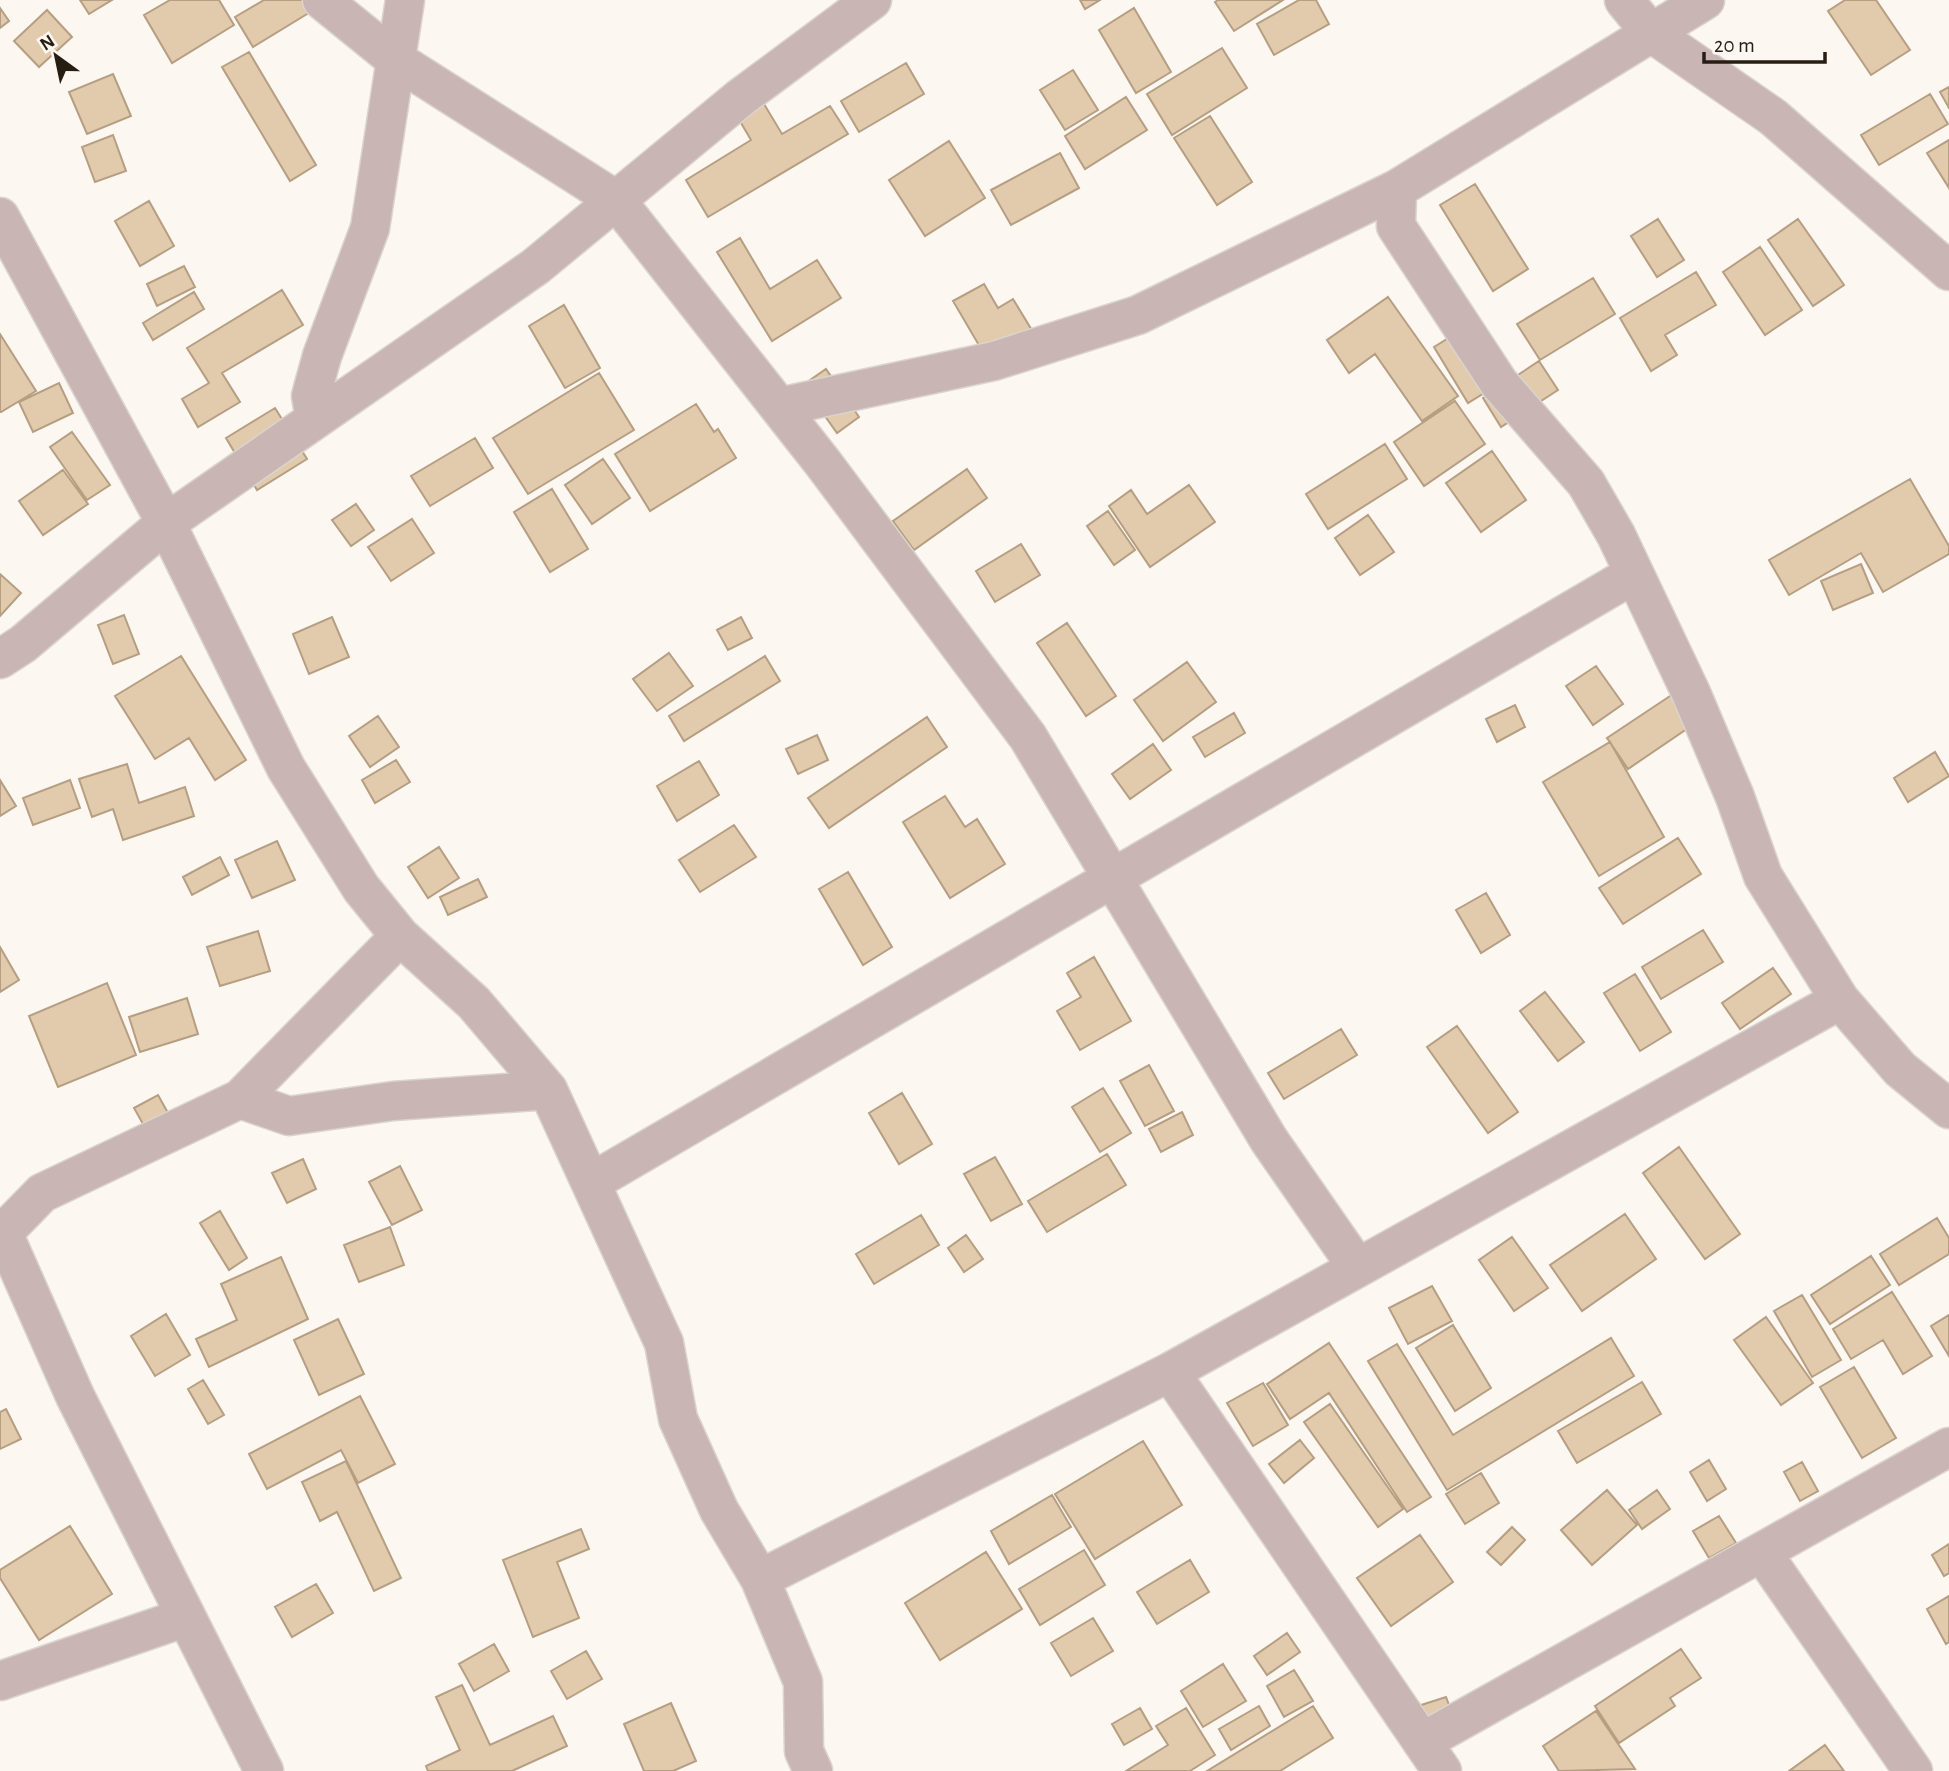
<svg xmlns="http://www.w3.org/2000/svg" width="1949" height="1771" viewBox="0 0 1949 1771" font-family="'Alegreya Sans',sans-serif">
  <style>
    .building { fill: #e2caac; stroke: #b69e82; stroke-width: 2 }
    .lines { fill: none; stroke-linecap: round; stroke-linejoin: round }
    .minor-casing { stroke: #dad4cd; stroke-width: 41 }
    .minor { stroke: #c9b6b4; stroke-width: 38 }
  </style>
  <rect width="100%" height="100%" fill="#fcf7f1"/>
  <path class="building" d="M80,0h32l-23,14z
    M170,0h49l15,25 -62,38 -28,-48z
    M264,0h41l7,11 -59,36 -18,-30z
    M1080,0h20l-15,9z
    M1218,0h65l-49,31 -19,-29z
    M1299,0h17l13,24 -55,31 -17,-31z
    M1845,0h31l34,50 -39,25 -43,-64z
    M0,8l9,13 -9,7z
    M1134,8l37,64 -35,21 -37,-63z
    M47,10l25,27 -33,30 -25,-26z
    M1222,48l25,40 -75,47 -25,-41z
    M249,52l67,113 -26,16 -68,-114z
    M906,63l18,31 -65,38 -18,-31z
    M1073,70l25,40 -33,20 -25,-40z
    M113,74l18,42 -44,18 -18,-42z
    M752,84l30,50 48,-28 18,28 -140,83 -22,-37 65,-40 -24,-41z
    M1949,87v21l-9,-16z
    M1930,94l18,30 -69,41 -18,-30z
    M1126,97l21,33 -62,39 -20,-33z
    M1210,116l42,66 -35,23 -43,-67z
    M113,135l13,36 -31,11 -13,-35z
    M1949,140v48l-22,-35z
    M949,141l36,57 -60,38 -36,-56z
    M1060,153l19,35 -68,37 -20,-35z
    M1475,184l53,85 -35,22 -53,-86z
    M149,201l25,45 -34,20 -25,-45z
    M1658,219l26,41 -27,17 -26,-41z
    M1798,219l46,66 -31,21 -45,-66z
    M740,238l30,51 47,-29 24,38 -69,43 -55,-89z
    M1760,247l42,63 -37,25 -42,-63z
    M184,266l11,21 -38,19 -10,-22z
    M1696,272l20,33 -51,30 12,20 -26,16 -31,-53z
    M1593,278l22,36 -75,46 -23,-36z
    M984,284l14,24 15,-9 20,33 -46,27 -34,-58z
    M282,290l21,35 -81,48 18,29 -42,25 -16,-28 27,-16 -22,-35z
    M194,292l10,17 -51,31 -10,-17z
    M1388,297l70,99 -36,25 -47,-67 -26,19 -22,-33z
    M564,305l36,63 -35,20 -36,-62z
    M1468,326l34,56 -34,21 -34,-56z
    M0,334l36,57 -35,21h-1z
    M1539,361l19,29 -57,37 -18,-29z
    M826,369l33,48 -22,16 -34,-48z
    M599,373l35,57 -106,64 -35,-56z
    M59,383l14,30 -40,19 -14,-30z
    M1455,401l30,43 -61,42 -30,-44z
    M696,404l18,28 4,-3 18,29 -86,53 -35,-57z
    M275,408l32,51 -50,31 -31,-52z
    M72,432l38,53 -23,15 -37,-53z
    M475,438l18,30 -63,38 -19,-30z
    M1385,444l22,35 -79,50 -22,-35z
    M1492,451l34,49 -45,32 -35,-49z
    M603,459l27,39 -38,26 -27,-39z
    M967,469l20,29 -73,52 -21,-29z
    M63,470l25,34 -45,31 -24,-34z
    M1910,479l39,67v8l-66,38 -22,-39 -72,42 -20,-35z
    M1189,485l26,37 -65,45 -41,-61 22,-16 16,24z
    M552,489l36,60 -38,23 -36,-60z
    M356,504l18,26 -23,16 -19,-26z
    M1108,511l27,39 -21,15 -27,-39z
    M1368,515l26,37 -34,23 -25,-37z
    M412,519l22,34 -43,28 -23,-34z
    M1021,544l19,31 -45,27 -19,-31z
    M1861,564l12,29 -40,17 -12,-29z
    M0,574l21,19 -21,23z
    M124,615l15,39 -26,10 -15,-39z
    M332,617l17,40 -40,17 -16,-40z
    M741,617l11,21 -24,12 -11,-20z
    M1067,623l49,73 -30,20 -49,-73z
    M669,653l24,33 -36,25 -24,-32z
    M181,656l65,104 -31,20 -26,-42 -34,21 -40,-63z
    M765,656l15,25 -96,60 -15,-25z
    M1187,662l29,40 -53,39 -29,-41z
    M1596,666l27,38 -30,21 -27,-39z
    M1679,690l21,30 -72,49 -21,-31z
    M1515,705l10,22 -28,15 -11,-23z
    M1234,713l11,20 -40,24 -12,-20z
    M378,716l21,31 -29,20 -21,-31z
    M927,717l20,30 -118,81 -21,-30z
    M817,735l11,25 -30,14 -12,-25z
    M1610,742l54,95 -65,39 -56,-94z
    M1153,744l18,26 -41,29 -18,-25z
    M1935,752l14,24 -41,26 -14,-24z
    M396,760l14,22 -35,21 -13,-23z
    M699,761l20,34 -42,26 -20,-35z
    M127,764l12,39 46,-16 9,29 -71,24 -10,-31 -21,8 -13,-38z
    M0,780l16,26 -16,10z
    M70,780l10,28 -47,17 -10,-27z
    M945,796l20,31 12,-8 28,45 -55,34 -47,-76z
    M734,825l22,32 -56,35 -21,-32z
    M1678,838l23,36 -78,50 -24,-36z
    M277,841l18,39 -43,18 -17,-38z
    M439,847l20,31 -31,20 -20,-31z
    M220,857l9,18 -37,20 -9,-18z
    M848,872l44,75 -29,18 -44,-76z
    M478,879l9,18 -39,18 -8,-18z
    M1486,893l24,42 -29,18 -25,-43z
    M1703,930l20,32 -62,37 -19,-32z
    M258,931l12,40 -50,15 -13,-39z
    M0,947l19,33 -19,12z
    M1094,957l37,64 -51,29 -23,-39 24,-14 -14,-24z
    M1773,968l18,26 -51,35 -18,-26z
    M1635,974l36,58 -31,19 -36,-58z
    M107,983l29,72 -78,32 -29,-71z
    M1545,992l39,50 -26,19 -38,-50z
    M187,998l11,36 -58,18 -11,-35z
    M1457,1026l61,86 -30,21 -61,-86z
    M1341,1029l16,26 -73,44 -16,-26z
    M1149,1065l25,46 -29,15 -25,-45z
    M1103,1088l28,45 -31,19 -28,-45z
    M902,1093l30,51 -33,20 -30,-51z
    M158,1095l14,25 -24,13 -14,-25z
    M1182,1112l11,23 -32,17 -12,-23z
    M1679,1147l61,87 -35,25 -62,-86z
    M1107,1154l19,31 -79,47 -19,-31z
    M995,1157l27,47 -31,17 -27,-47z
    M303,1159l13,30 -29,14 -15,-30z
    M400,1166l22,44 -30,15 -23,-43z
    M220,1211l27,47 -18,12 -29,-47z
    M1625,1214l31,45 -74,52 -32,-46z
    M921,1215l18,30 -65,39 -18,-30z
    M1937,1218l12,20v16l-50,31 -19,-31z
    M390,1227l14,38 -45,17 -15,-37z
    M966,1235l17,24 -19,13 -16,-24z
    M1512,1237l36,51 -34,23 -35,-51z
    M1871,1256l19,29 -60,39 -19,-29z
    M281,1257l27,62 -99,48 -13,-28 41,-19 -16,-36z
    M1432,1286l20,35 -44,23 -19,-36z
    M1892,1292l40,64 -29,18 -20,-34 -32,19 -18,-30z
    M1802,1295l39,65 -29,17 -38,-66z
    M166,1314l24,41 -35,21 -24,-40z
    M1949,1315v41l-18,-30z
    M1766,1317l47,66 -32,22 -47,-65z
    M338,1319l26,55 -45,21 -25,-55z
    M1453,1325l38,63 -36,23 -39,-63z
    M1611,1338l23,38 -187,114 -79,-129 29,-17 56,91z
    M1329,1343l102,154 -24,15 -78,-119 -39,26 -23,-35z
    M1854,1367l42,71 -34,20 -42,-71z
    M203,1380l21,35 -16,9 -20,-35z
    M1642,1382l19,32 -84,49 -19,-32z
    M1263,1383l25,42 -35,21 -26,-43z
    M360,1396l35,68 -37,19 -17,-33 -74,39 -18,-35z
    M1330,1404l73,105 -25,18 -74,-105z
    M6,1409l15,30 -21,10v-37z
    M1300,1440l14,18 -30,25 -15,-19z
    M1143,1441l39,64 -87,54 -40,-65z
    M1709,1460l17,29 -19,12 -17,-29z
    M346,1461l55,117 -27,13 -37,-79 -17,9 -18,-39z
    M1802,1462l16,29 -18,10 -16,-29z
    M1481,1473l18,30 -34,21 -19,-30z
    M1607,1490l30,35 -45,40 -31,-35z
    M1657,1490l13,19 -28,20 -13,-19z
    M1052,1495l19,32 -62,37 -18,-33z
    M1719,1516l17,27 -27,15 -16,-27z
    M70,1526l42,68 -73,46 -39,-62v-8z
    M1512,1527l13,13 -24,25 -14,-13z
    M581,1529l8,20 -32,13 22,56 -46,19 -30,-77z
    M1420,1535l33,47 -62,44 -34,-48z
    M1949,1544v29l-5,3 -12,-21z
    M1084,1550l21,35 -65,40 -21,-36z
    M986,1552l36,57 -82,51 -35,-57z
    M1190,1560l19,32 -52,32 -20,-32z
    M316,1584l17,29 -41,24 -17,-30z
    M1949,1596v46l-3,2 -19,-35z
    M1093,1618l20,33 -42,25 -20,-33z
    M1287,1633l13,19 -33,23 -13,-19z
    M494,1644l15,27 -35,20 -15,-27z
    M1681,1649l20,29 -31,20 5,8 -56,37 -24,-37z
    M586,1651l16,28 -35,20 -16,-28z
    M1223,1664l23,37 -43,26 -22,-36z
    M1294,1670l19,31 -29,16 -17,-31z
    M462,1685l28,60 63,-29 14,30 -55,25h-84l-2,-5 34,-16 -24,-53z
    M1446,1697l11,29 -32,11 -10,-30z
    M671,1703l25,58 -23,10h-29l-20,-47z
    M1259,1706l11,20 -39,24 -12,-21z
    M1313,1706l20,32 -53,33h-73z
    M1140,1708l12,21 -28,16 -12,-21z
    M1186,1708l29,47 -25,16h-64l42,-26 -12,-19z
    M1596,1711l39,58 -76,2 -16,-25z
    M1825,1745l19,26h-55z"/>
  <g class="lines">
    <g class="minor-casing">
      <path id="minor" d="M322,0l74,60 220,140 207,263 205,274 241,403 88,127
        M1624,0l26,32 123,85 176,154
        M1397,189l-1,37 103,157 87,100 30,52 75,158 44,104 28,79 77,124 60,69 49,40
        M0,217l166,306 120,245 75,120 39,48 74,67 74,87 116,253 14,76 41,91 41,69 43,103 1,69 9,20
        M779,407l215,-46 144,-46 259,-126 308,-189
        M315,419l-4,-23 11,-40 48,-128 35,-228
        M0,659l23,-15 143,-121 369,-256 205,-169 132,-98
        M240,1099l49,17 104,-15 155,-11
        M592,1182l1042,-608
        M1170,1372l272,399
        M1763,1554l150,217
        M760,1579l410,-207 670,-372
        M0,1681l186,-64
        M1422,1742l527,-295
        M264,1771l-189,-375 -72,-163 39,-40 198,-94 160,-163"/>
    </g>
    <use href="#minor" class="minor"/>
  </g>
  <g transform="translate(56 56) rotate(327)" stroke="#fcf7f1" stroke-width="5" paint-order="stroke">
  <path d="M0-5L12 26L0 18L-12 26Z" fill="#271e13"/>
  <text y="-10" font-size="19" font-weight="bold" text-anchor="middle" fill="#271e13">N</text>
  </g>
  <path d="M1704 52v10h121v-10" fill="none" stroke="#271e13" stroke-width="3.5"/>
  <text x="1714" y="52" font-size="21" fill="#271e13" stroke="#fcf7f1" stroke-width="5" paint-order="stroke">20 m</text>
</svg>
